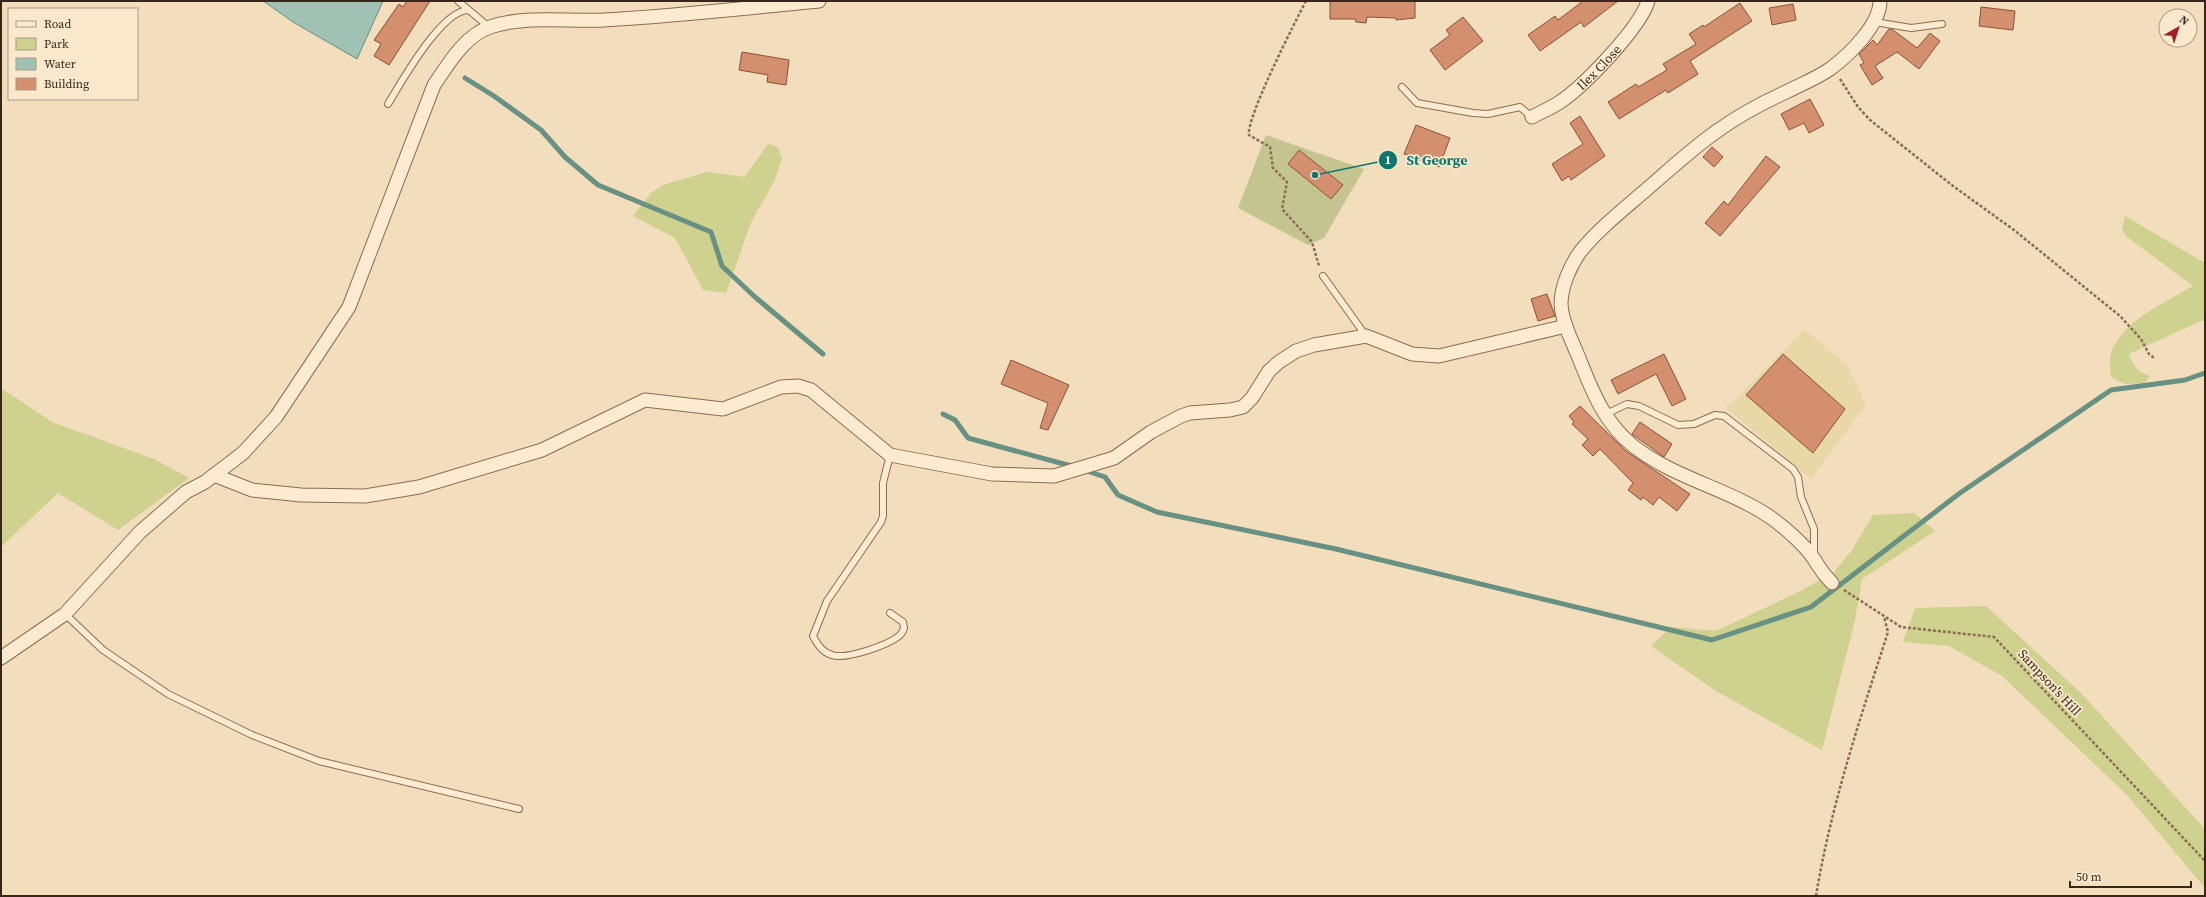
<svg xmlns="http://www.w3.org/2000/svg" width="2206" height="897" viewBox="0 0 2206 897" font-family="'Source Serif 4',serif">
  <style>
    .farmland { fill: #e8d8a8 }
    .green { fill: #cfd18f }
    .cemetery { fill: #c3c490 }
    .water { fill: #a0c2b5; stroke: #679182 }
    .lines { fill: none; stroke-linecap: round; stroke-linejoin: round }
    .stream { stroke: #679182; stroke-width: 5 }
    .building { fill: #d48f6e; stroke: #8c5137 }
    .service-casing { stroke: #8b6c54; stroke-width: 8 }
    .minor-casing { stroke: #8b6c54; stroke-width: 15 }
    .path { stroke: #8b6c54; stroke-width: 2.5; stroke-dasharray: 3 2; stroke-linecap: butt }
    .service { stroke: #fcebd0; stroke-width: 6 }
    .minor { stroke: #fcebd0; stroke-width: 13 }
    .labels { text-anchor: middle; stroke-width: 3.5; stroke-linejoin: round; paint-order: stroke }
    .street-label { font-size: 13px; fill: #39261a; stroke: #f9e8cc }
    .leader { fill: none; stroke: #0f766e; stroke-width: 1.5 }
    .callout-dot { fill: #0f766e; stroke: #f9e8cc; stroke-width: 1.5 }
    .mark-label { font-size: 12px; text-anchor: middle; font-weight: bold; fill: #fff }
    .callout-label { font-size: 14px; text-anchor: middle; font-weight: bold; fill: #0f766e; stroke: #f9e8cc; stroke-width: 3.5; stroke-linejoin: round; paint-order: stroke }
  </style>
  <rect width="100%" height="100%" fill="#f2ddbc"/>
  <path class="farmland" d="M1804,329l44,37 18,39 -55,74 -86,-72 9,-6z"/>
  <path class="green" d="M768,144l10,3 4,12 -8,23 -22,38 -26,73 -23,-3 -28,-52 -42,-22 18,-23 12,-8 44,-13 38,5z
    M2125,216l80,47v56l-76,35c3,10 9,20 21,21l-5,8 -20,1 -14,-7c0,-6 -2,-13 -1,-18 5,-36 57,-57 83,-73l-66,-49 -5,-8z
    M1,388l51,34 102,37 35,19 -71,52 -60,-37 -57,54z
    M1914,513l21,18 -73,48 -7,41 -33,130 -106,-59 -65,-45 20,-19 45,4 83,-39 35,-20 18,-22 21,-35z
    M1986,606l95,87 124,136v59l-78,-93 -125,-119 -53,-30 -46,-4 12,-34z"/>
  <path class="cemetery" d="M1266,135l98,34 -40,69 -16,7 -70,-37z"/>
  <path class="water" d="M263,1h120l-26,58 -64,-37z"/>
  <g class="lines">
    <path class="stream" d="M465,78l29,18 47,34 24,27 33,28 113,47 11,34 33,31 68,57
      M943,414l12,6 13,18 107,29
      M1084,470l21,7 13,18 39,17 179,37 376,91 99,-33 149,-114 151,-103 74,-10 20,-7"/>
  </g>
  <path class="building" d="M407,1h23l-41,64 -15,-9 7,-12 -7,-4 25,-36 4,3z
    M1330,1h85v17l-19,2v-2l-29,-1 -1,6 -10,-1 -1,-3h-25z
    M1583,1h35l-34,26 -3,-5 -41,29 -12,-16 27,-19 3,4z
    M1740,3l12,18 -62,40 8,13 -30,19 -2,-3 -47,29 -11,-17 28,-18 2,3 29,-17 -4,-6 33,-20 -7,-10 14,-9 1,2z
    M1793,4l3,16 -24,5 -3,-17z
    M1981,7l34,4 -2,19 -34,-4z
    M1463,17l20,24 -38,29 -15,-20 20,-15 -4,-5z
    M1889,29l4,1 24,18 13,-15 10,8 -21,28 -22,-17 -22,14 8,12 -11,7 -12,-20 4,-2 -5,-9 14,-14 4,5z
    M742,52l47,8 -3,25 -19,-3 1,-7 -29,-5z
    M1810,99l14,26 -15,8 -5,-10 -15,7 -8,-16z
    M1580,116l25,40 -34,24 -2,-4 -7,5 -10,-17 31,-20 -13,-21z
    M1416,125l34,13 -11,29 -35,-13z
    M1712,147l11,10 -9,10 -11,-10z
    M1299,150l44,35 -12,14 -43,-35z
    M1766,156l14,11 -60,69 -15,-13 19,-22 4,4z
    M1547,294l8,22 -17,5 -7,-22z
    M1664,354l22,45 -14,7 -16,-32 -38,20 -7,-14z
    M1783,354l62,55 -32,44 -67,-58z
    M1011,360l58,25 -21,45 -8,-2 8,-25 -47,-19z
    M1580,406l47,46 63,42 -13,17 -18,-14 -6,8 -10,-8 -2,3 -13,-10 5,-7 -33,-34 -7,7 -11,-11 6,-6 -16,-15 2,-2 -5,-6z
    M1640,422l32,22 -8,13 -32,-23z"/>
  <g class="lines">
    <g class="service-casing">
      <path id="service" d="M458,1l31,26
        M1875,22l36,6 31,-4
        M1402,87l15,16 56,10 15,1 32,-7 12,10
        M388,104c14,-23 53,-93 80,-94
        M1323,276l43,60
        M1604,415l23,-11 12,2 39,19 16,-1 21,-9 9,1 69,53 5,8 3,20 13,32v27
        M890,613l13,9 1,6c-1,3 -2,6 -5,8 -11,9 -53,24 -67,19 -9,-2 -15,-11 -19,-19l14,-35 54,-79 2,-6v-33l7,-28
        M65,614l38,36 65,44 84,41 67,26 200,48"/>
    </g>
    <g class="minor-casing">
      <g id="minor">
        <path id="s1" d="M1532,117c9,-5 19,-9 28,-15 24,-16 80,-74 88,-101"/>
        <path d="M214,475l38,15 49,5 64,1 54,-9 123,-37 103,-50 78,9 58,-22 17,-1 13,4 79,65 102,19 62,2 60,-18 37,-26 30,-16 9,-3 40,-3 13,-3 9,-9 17,-27 10,-9 17,-11 18,-6 52,-9 46,18 27,2 127,-30"/>
        <path d="M1832,583c-10,-10 -11,-13 -18,-24 -9,-14 -30,-32 -44,-42 -43,-29 -97,-39 -138,-72 -28,-23 -40,-54 -53,-87 -7,-17 -17,-36 -18,-54 0,-17 9,-38 19,-52 17,-21 39,-39 60,-57 26,-22 52,-47 80,-66 21,-15 44,-27 68,-38 14,-7 29,-13 42,-22 19,-14 50,-44 50,-68"/>
        <path d="M1,658l64,-44 75,-82 46,-40 19,-10 38,-29 33,-36 73,-110 85,-222c14,-20 30,-49 56,-58 35,-12 77,-5 114,-7 72,-4 143,-12 215,-19"/>
      </g>
    </g>
    <path class="path" d="M1306,1c-11,21 -60,117 -57,134l21,12 3,21 14,14 -5,27 30,33 7,24
      M1840,79l18,28 12,13 83,66 61,44 106,86 21,23 8,15 5,4
      M1844,590l57,37 93,10 211,224
      M1816,896c15,-91 44,-177 72,-264l-4,-15"/>
    <use href="#service" class="service"/>
    <use href="#minor" class="minor"/>
  </g>
  <g class="labels">
    <g class="street-label">
      <text dy="5" stroke="none"><textPath href="#s1" startOffset="84">Ilex Close</textPath></text>
      <text transform="translate(2050 682) rotate(47)" y="5">Sampson's Hill</text>
    </g>
  </g>
  <path class="leader" d="M1315 175L1388 160"/>
  <g class="callout-dot">
    <circle cx="1315" cy="175" r="4"/>
    <circle cx="1388" cy="160" r="10"/>
  </g>
  <g class="mark-label">
    <text x="1388" y="164">1</text>
  </g>
  <g class="callout-label">
    <text x="1437" y="165">St George</text>
  </g>
  <rect width="2206" height="897" fill="none" stroke="#39261a" stroke-width="4"/>
  <rect x="8" y="8" width="130" height="92" fill="#f9e8cc" stroke="#ac9a85"/>
  <rect x="16" y="21" width="20" height="6" fill="#fcebd0" stroke="#ac9a85"/>
  <text x="44" y="28" font-size="12" fill="#39261a">Road</text>
  <rect x="16" y="38" width="20" height="12" fill="#cfd18f" stroke="#ac9a85"/>
  <text x="44" y="48" font-size="12" fill="#39261a">Park</text>
  <rect x="16" y="58" width="20" height="12" fill="#a0c2b5" stroke="#ac9a85"/>
  <text x="44" y="68" font-size="12" fill="#39261a">Water</text>
  <rect x="16" y="78" width="20" height="12" fill="#d48f6e" stroke="#ac9a85"/>
  <text x="44" y="88" font-size="12" fill="#39261a">Building</text>
  <g transform="translate(2178 28) rotate(39)"><circle r="19" fill="#f9e8cc" stroke="#ac9a85"/>
  <path d="M0-3L7 15L0 10L-7 15Z" fill="#a01e2b"/>
  <text y="-6" font-size="11" font-weight="bold" text-anchor="middle" fill="#39261a">N</text>
  </g>
  <path d="M2070 881v6h121v-6" fill="none" stroke="#39261a" stroke-width="2"/>
  <text x="2076" y="881" font-size="12" fill="#39261a" stroke="#f9e8cc" stroke-width="3" paint-order="stroke">50 m</text>
</svg>
